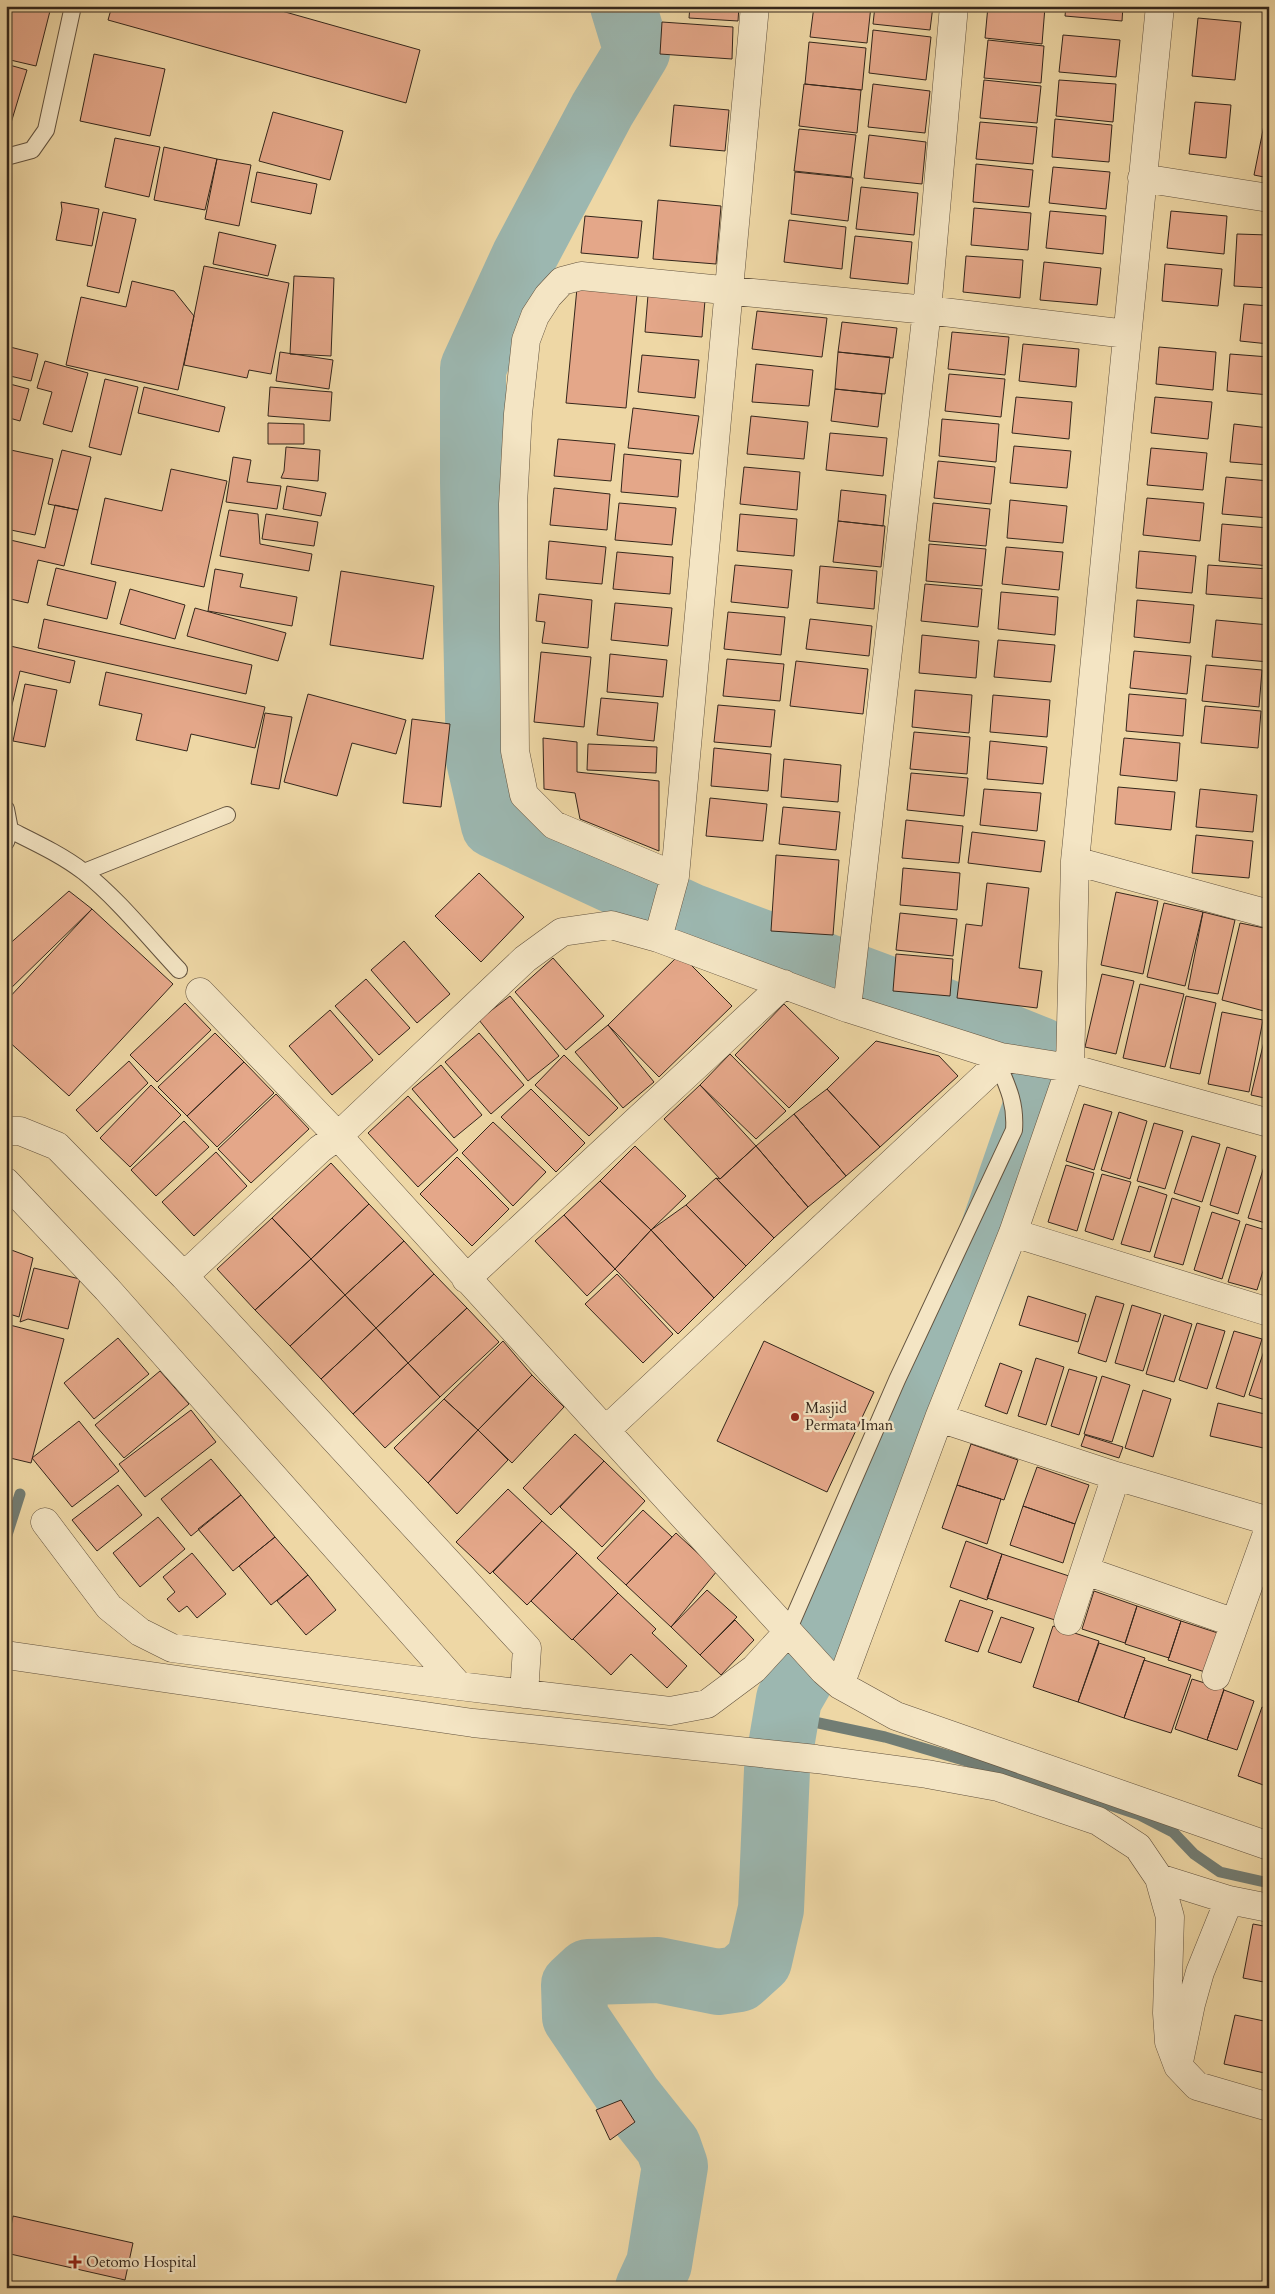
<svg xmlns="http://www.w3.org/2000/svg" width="1275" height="2294" viewBox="0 0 1275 2294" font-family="Cardo,serif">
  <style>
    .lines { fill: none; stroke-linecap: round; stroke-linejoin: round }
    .stream { stroke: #727d74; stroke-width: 11 }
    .river { stroke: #9cb7b0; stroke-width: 66 }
    .building { fill: #e4a789; stroke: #34261b }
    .lane-casing { stroke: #62523e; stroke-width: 18 }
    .street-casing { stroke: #62523e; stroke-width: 29 }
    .lane { stroke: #f4e5c4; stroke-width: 16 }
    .street { stroke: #f4e5c4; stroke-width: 28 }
    .poi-dot { fill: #8f2418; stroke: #f4e5c4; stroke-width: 2 }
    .labels { text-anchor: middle; stroke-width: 4.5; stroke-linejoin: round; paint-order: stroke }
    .poi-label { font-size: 15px; fill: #34261b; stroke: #f4e5c4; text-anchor: start }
  </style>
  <rect width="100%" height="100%" fill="#eed7a5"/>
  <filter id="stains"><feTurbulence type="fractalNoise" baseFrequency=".004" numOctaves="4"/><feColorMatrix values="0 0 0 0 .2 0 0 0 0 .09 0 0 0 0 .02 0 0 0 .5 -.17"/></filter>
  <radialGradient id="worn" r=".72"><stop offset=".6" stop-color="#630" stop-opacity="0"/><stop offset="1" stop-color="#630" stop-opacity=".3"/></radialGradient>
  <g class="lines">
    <path class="stream" d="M6,1538l14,-44
      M785,1721l29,1 71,15 177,52 78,26 33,17 21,22 26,18 49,11"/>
    <path class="river" d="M623,6l14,46 -35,58 -78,147 -51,111v115l6,277 15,65 196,91 205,76 145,58 2,39 -59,171 -144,352 -50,87 -12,71 -6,139 -12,52 -20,18 -21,3 -60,-12 -70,2 -14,13 1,32 54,80 39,49 7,20 -16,98 -11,24"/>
  </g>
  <path class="building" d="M6,6h25l19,5 -14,55 -30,-7z
    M112,6h152l156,44 -14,53 -298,-83z
    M690,6h49l-1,15 -49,-3z
    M814,6h57l-4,37 -57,-6z
    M875,6h58l-3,24 -57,-6z
    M988,6l57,1 -3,37 -57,-6z
    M1066,6h57l-1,15 -57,-5z
    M1198,18l43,4 -6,58 -43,-4z
    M662,22l71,5 -1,32 -72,-5z
    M873,30l58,7 -5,43 -57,-7z
    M1063,35l57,5 -4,37 -57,-5z
    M988,40l56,6 -3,37 -57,-5z
    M809,42l57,6 -4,42 -57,-6z
    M94,54l71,15 -15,67 -70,-15z
    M6,64l21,6 -16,53 -5,-1z
    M984,80l57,6 -4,37 -57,-5z
    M1059,80l57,4 -3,38 -57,-6z
    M804,84l57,6 -4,43 -58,-7z
    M873,84l57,7 -5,42 -57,-6z
    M1195,102l36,3 -5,53 -37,-4z
    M674,105l55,5 -4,41 -55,-5z
    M1267,110l2,1v67l-15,-3z
    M273,112l70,19 -13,49 -71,-19z
    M1055,119l57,6 -3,37 -57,-5z
    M980,122l57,5 -4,37 -57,-5z
    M799,129l57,6 -5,42 -57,-6z
    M869,135l57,7 -4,42 -58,-6z
    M115,138l45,9 -11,50 -44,-10z
    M164,147l53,12 -12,51 -51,-10z
    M217,159l34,6 -12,61 -34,-7z
    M976,164l57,6 -4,37 -56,-5z
    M1053,167l57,5 -4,37 -57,-6z
    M257,172l60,12 -6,30 -60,-12z
    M795,172l58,6 -5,43 -57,-7z
    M861,187l57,6 -4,42 -58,-6z
    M658,200l63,6 -5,58 -63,-5z
    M61,202l38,7 -7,37 -36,-6 6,-30z
    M974,208l57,5 -3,37 -57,-5z
    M1050,211l56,5 -3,38 -57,-6z
    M1171,211l56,5 -3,38 -57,-6z
    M103,212l33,7 -17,74 -32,-7z
    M585,216l57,5 -4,37 -57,-5z
    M789,220l57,7 -4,42 -58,-7z
    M219,232l57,13 -8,31 -55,-12z
    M1237,234l32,1v53l-35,-2z
    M855,236l57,6 -4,42 -58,-6z
    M966,256l57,4 -3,38 -57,-6z
    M1044,262l57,6 -4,37 -57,-5z
    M1165,264l57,5 -4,37 -56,-5z
    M204,266l85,17 -18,91 -22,-4 -2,8 -63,-13z
    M294,276l40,2 -3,78 -41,-2z
    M132,281l42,10 20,25 -16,74 -112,-25 15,-68 45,10z
    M577,288l60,6 -11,114 -60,-5z
    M648,295l57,5 -3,37 -57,-5z
    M1244,304l25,2v38l-29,-3z
    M757,311l70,7 -5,39 -70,-8z
    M842,322l55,6 -4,30 -55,-6z
    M952,332l57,5 -4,38 -57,-6z
    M1023,344l56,5 -3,38 -57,-6z
    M6,346l32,8 -7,27 -25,-6z
    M1159,347l57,5 -3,38 -57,-6z
    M280,352l53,8 -4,29 -53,-8z
    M838,352l52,5 -5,37 -50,-5z
    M1230,354l39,3v38l-42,-4z
    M642,355l57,5 -4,38 -57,-6z
    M45,361l43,12 -16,59 -29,-8 9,-32 -15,-4z
    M756,364l57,6 -4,36 -57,-4z
    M949,374l56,5 -4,38 -56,-6z
    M105,379l33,8 -17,68 -32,-8z
    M6,383l23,6 -9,32 -14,-4z
    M144,387l81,20 -6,25 -81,-19z
    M270,387l62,5 -2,29 -62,-5z
    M835,389l47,5 -4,33 -47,-6z
    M1016,397l56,5 -3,37 -57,-6z
    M1155,397l57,5 -4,37 -57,-6z
    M633,408l66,8 -6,38 -65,-6z
    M751,416l57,6 -4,37 -57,-5z
    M942,419l57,5 -3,38 -57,-6z
    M268,423l36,1v20h-36z
    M1234,424l35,4v37l-39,-3z
    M830,433l57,5 -4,38 -57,-6z
    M558,439l57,5 -4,37 -57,-5z
    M1014,446l57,5 -4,37 -57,-5z
    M286,447l34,3 -2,31 -37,-3 3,-7z
    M1151,448l56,5 -4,37 -56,-5z
    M6,449l47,10 -18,76 -29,-6z
    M62,450l29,7 -13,53 -30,-6z
    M624,454l57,6 -3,37 -57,-5z
    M233,457l18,3 -4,22 34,4 -4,23 -51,-7z
    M938,461l57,6 -4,37 -57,-6z
    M744,467l56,5 -3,38 -57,-6z
    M171,469l56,12 -23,106 -113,-23 14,-66 57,13z
    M1226,477l43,4v37l-47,-4z
    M287,486l39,7 -5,23 -38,-7z
    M554,488l56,6 -3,36 -57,-5z
    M841,490l45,5 -3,31 -45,-5z
    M1147,498l57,5 -4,38 -57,-6z
    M1010,500l57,6 -4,37 -56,-5z
    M619,503l57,5 -4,37 -57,-5z
    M933,503l57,6 -4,37 -57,-5z
    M55,505l23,5 -14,56 -26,-6 -10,43 -22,-5v-59l39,9z
    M229,510l29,4 2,30 52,10 -3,17 -89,-15z
    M266,514l52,8 -4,24 -52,-7z
    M740,514l57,5 -3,37 -57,-5z
    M838,521l47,5 -4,41 -48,-5z
    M1222,524l47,4v38l-50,-5z
    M549,541l57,6 -4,37 -56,-5z
    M929,544l57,5 -4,37 -56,-5z
    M1006,547l57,5 -4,38 -57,-6z
    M1139,551l57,5 -4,37 -56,-5z
    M617,552l56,5 -3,37 -57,-5z
    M735,565l57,5 -4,38 -57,-6z
    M1208,565l61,4v30l-63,-5z
    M820,566l57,5 -3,38 -57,-6z
    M56,568l60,14 -9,37 -60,-14z
    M215,569l28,5 -3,13 57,10 -5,29 -84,-15z
    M341,571l93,15 -11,73 -93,-14z
    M925,584l57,5 -4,38 -57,-6z
    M130,589l55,16 -10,34 -55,-15z
    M1001,592l57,5 -3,38 -57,-6z
    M539,594l53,6 -4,48 -46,-5 3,-21 -9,-1z
    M1137,600l57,5 -4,38 -56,-6z
    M615,603l57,5 -4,38 -57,-6z
    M195,608l91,25 -8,28 -91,-25z
    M728,612l57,5 -4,38 -57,-6z
    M44,619l208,46 -6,29 -208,-46z
    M810,619l62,7 -3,30 -63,-7z
    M1216,620l53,5v37l-57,-5z
    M922,635l57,6 -3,37 -57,-5z
    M998,640l57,5 -4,37 -57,-5z
    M6,645l69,16 -5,22 -50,-12 -13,55z
    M1134,651l57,5 -4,38 -57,-6z
    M541,652l50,5 -7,70 -50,-5z
    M610,654l57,6 -4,37 -56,-5z
    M727,659l57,5 -4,37 -57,-5z
    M796,661l72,8 -5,45 -73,-8z
    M1206,665l56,5 -3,37 -57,-6z
    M106,672l159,35 -10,41 -64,-14 -4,17 -51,-11 6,-26 -43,-9z
    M25,684l32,6 -12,57 -32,-6z
    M915,690l57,5 -3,38 -57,-6z
    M308,694l98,26 -10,34 -44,-11 -15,53 -53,-14z
    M1129,694l57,5 -3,37 -57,-5z
    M993,695l57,5 -3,37 -57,-5z
    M601,698l57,5 -4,38 -57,-6z
    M718,705l57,5 -4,37 -57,-5z
    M1205,706l56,5 -3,37 -57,-5z
    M265,713l27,4 -13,72 -28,-5z
    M412,719l38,5 -9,83 -38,-4z
    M914,732l56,5 -3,37 -57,-5z
    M543,738l34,4v30l82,9v70l-79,-32 -5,-26 -31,-4z
    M1124,738l56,5 -3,38 -57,-6z
    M990,741l57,6 -4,37 -56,-5z
    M588,744l69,3 -1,26 -69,-3z
    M714,748l57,6 -3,37 -57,-5z
    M784,759l57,6 -3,37 -57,-5z
    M911,773l57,5 -4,38 -57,-6z
    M1118,787l57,5 -4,38 -56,-6z
    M984,789l57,4 -4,38 -57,-6z
    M1200,789l57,6 -4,37 -57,-5z
    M710,798l57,6 -4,37 -57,-5z
    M783,807l57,5 -4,38 -57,-6z
    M906,820l57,6 -4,37 -57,-5z
    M972,832l73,9 -4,31 -73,-9z
    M1196,835l57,6 -4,37 -57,-5z
    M776,855l63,5 -6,75 -62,-4z
    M903,868l57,5 -3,37 -57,-5z
    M479,873l45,44 -43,45 -46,-46z
    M987,883l42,5 -10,80 23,3 -5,37 -80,-10 9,-74 16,2z
    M69,891l23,18 -86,84v-46z
    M1116,892l42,9 -15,73 -42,-9z
    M1164,903l39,9 -18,74 -38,-9z
    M92,909l81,75 -104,112 -63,-57v-38z
    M1203,912l32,8 -17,74 -30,-5z
    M900,913l57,6 -4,37 -57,-6z
    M1240,923l29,6v52l-5,30 -42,-11z
    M404,941l46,53 -33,29 -46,-53z
    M680,954l52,52 -73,71 -51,-52z
    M896,954l57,5 -3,37 -57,-5z
    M553,958l51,58 -38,34 -51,-58z
    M1102,974l32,7 -18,73 -31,-7z
    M366,979l44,49 -31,27 -44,-49z
    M1140,984l44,10 -19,73 -42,-9z
    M510,996l49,60 -31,25 -49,-61z
    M1186,996l30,7 -16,71 -30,-6z
    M185,1003l26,27 -54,52 -27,-27z
    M784,1004l55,54 -50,50 -54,-53z
    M330,1010l43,50 -41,35 -43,-49z
    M1222,1012l41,8 -14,72 -41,-8z
    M608,1025l46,57 -31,26 -48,-56z
    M1268,1025h1v74l-18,-4z
    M215,1033l29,29 -57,54 -29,-29z
    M479,1033l45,52 -33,29 -46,-52z
    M876,1041l63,15 19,20 -78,71 -53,-58z
    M730,1054l56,57 -30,28 -56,-54z
    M564,1055l54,53 -29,28 -54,-51z
    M129,1061l19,22 -51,49 -21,-22z
    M244,1062l30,31 -57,54 -30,-31z
    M441,1065l41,50 -28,23 -42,-49z
    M151,1085l30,30 -51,52 -30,-29z
    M700,1085l56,61 -36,33 -56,-60z
    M531,1089l54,54 -29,29 -55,-55z
    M827,1089l53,58 -34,29 -52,-62z
    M276,1094l33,35 -58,54 -33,-34z
    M408,1096l50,54 -40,37 -50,-54z
    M1084,1104l28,8 -18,58 -28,-9z
    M1119,1112l28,9 -17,58 -29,-9z
    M794,1114l52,62 -38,31 -52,-61z
    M184,1121l25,26 -53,49 -25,-26z
    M493,1122l53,50 -33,34 -51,-53z
    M1154,1123l29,8 -18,58 -28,-8z
    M1192,1136l28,8 -18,58 -28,-9z
    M635,1146l51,50 -35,34 -51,-49z
    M756,1146l52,61 -34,31 -58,-60 4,1z
    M1227,1147l29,9 -18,58 -28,-9z
    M216,1152l31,34 -53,50 -32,-34z
    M457,1157l52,52 -37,37 -52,-52z
    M1266,1160l3,1v63l-21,-6z
    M331,1163l38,41 -58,55 -39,-41z
    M1066,1165l28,8 -17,58 -29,-9z
    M1102,1174l29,8 -18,58 -28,-9z
    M716,1178l58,60 -28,28 -60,-61z
    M600,1181l51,49 -36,39 -51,-54z
    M1139,1186l28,9 -17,57 -29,-8z
    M1172,1198l28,9 -17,58 -29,-8z
    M369,1204l35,37 -59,54 -34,-36z
    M686,1205l60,61 -32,32 -63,-68z
    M1212,1212l28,9 -18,58 -28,-9z
    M564,1215l51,54 -28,27 -52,-55z
    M272,1218l39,41 -56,51 -38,-41z
    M1246,1224l23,7v21l-12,38 -29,-8z
    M651,1230l63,68 -36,36 -63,-65z
    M404,1241l30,33 -58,54 -31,-33z
    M6,1248l27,10 -14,59 -13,-4z
    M311,1259l34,36 -55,51 -35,-36z
    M34,1268l46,11 -12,50 -40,-10 -8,3z
    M434,1274l33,34 -59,55 -32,-35z
    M617,1274l56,60 -30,29 -58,-59z
    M345,1295l31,33 -55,51 -31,-33z
    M1028,1296l58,18 -8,28 -59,-17z
    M1096,1296l28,8 -18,58 -28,-9z
    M1132,1305l29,9 -18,57 -28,-8z
    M467,1308l32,34 -59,55 -32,-34z
    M1164,1315l28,9 -18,58 -28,-8z
    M1197,1323l28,8 -18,58 -28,-9z
    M6,1324l58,15 -33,124 -25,-6z
    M376,1328l32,35 -55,51 -32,-35z
    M1234,1331l28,8 -18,58 -28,-9z
    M118,1338l31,36 -55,45 -30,-36z
    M503,1341l29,34 -54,55 -34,-31z
    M764,1341l110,51 -47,100 -110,-51z
    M1267,1342h2v59l-20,-6z
    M1036,1358l28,9 -18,58 -28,-9z
    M408,1363l32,34 -55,51 -32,-34z
    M1000,1363l22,8 -15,43 -22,-8z
    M1069,1369l28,8 -18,58 -28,-9z
    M160,1371l29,33 -65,54 -29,-33z
    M532,1375l32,32 -52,56 -34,-33z
    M1102,1376l28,9 -18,57 -28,-8z
    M1143,1390l28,9 -18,58 -28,-9z
    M444,1399l34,31 -50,53 -34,-35z
    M1218,1403l51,12 -1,34 -58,-13z
    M191,1410l25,32 -71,55 -26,-33z
    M79,1421l40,50 -47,36 -40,-49z
    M478,1430l30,30 -51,54 -29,-31z
    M575,1434l29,27 -53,54 -28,-27z
    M1085,1435l38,12 -4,11 -38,-12z
    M971,1444l47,16 -14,40 -47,-15z
    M211,1459l30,36 -50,41 -30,-37z
    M604,1461l41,40 -43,46 -42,-40z
    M1037,1467l52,18 -14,39 -52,-18z
    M118,1485l24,30 -45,36 -25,-31z
    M957,1485l44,14 -14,45 -45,-16z
    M508,1489l34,32 -52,53 -34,-32z
    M241,1495l34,42 -42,34 -35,-42z
    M1023,1506l52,18 -12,39 -53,-18z
    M643,1510l29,27 -46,48 -29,-27z
    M158,1517l27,32 -45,38 -27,-34z
    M542,1521l35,32 -50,52 -34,-33z
    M676,1533l41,38 -46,56 -45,-42z
    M275,1537l33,38 -37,30 -32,-39z
    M966,1541l36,13 -15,46 -37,-13z
    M192,1553l34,41 -29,24 -10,-12 -8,6 -12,-13 8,-7 -12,-15z
    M577,1553l41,40 -46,47 -41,-39z
    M1002,1554l70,23 -14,44 -71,-23z
    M308,1575l28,35 -30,25 -29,-34z
    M707,1590l30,27 -37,38 -29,-28z
    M1094,1591l43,15 -12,37 -43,-14z
    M618,1593l38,36 -4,4 35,33 -20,22 -36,-34 -20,21 -38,-36z
    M960,1600l33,11 -15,41 -33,-11z
    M1137,1606l44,15 -12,37 -44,-14z
    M1001,1617l33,11 -13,35 -33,-11z
    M735,1620l19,20 -33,35 -21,-20z
    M1181,1621l43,14 -13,39 -43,-14z
    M1053,1626l46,15 -21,61 -45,-15z
    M1099,1643l46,15 -21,60 -46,-16z
    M1144,1660l47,15 -20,58 -47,-15z
    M1192,1679l32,10 -17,51 -32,-11z
    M1224,1690l30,11 -17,49 -30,-10z
    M1262,1707l7,3v77l-31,-11z
    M1253,1924l16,3v56l-26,-5z
    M1235,2015l34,7v52l-45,-10z
    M621,2100l14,22 -25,18 -14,-30z
    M13,2216l120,27 -8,37 -119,-27z"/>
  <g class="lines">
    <g class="lane-casing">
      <path id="lane" d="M6,157l26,-7 14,-20 27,-124
        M6,809l4,21 -4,12
        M10,830c26,13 52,25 74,42 35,28 64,65 95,98
        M84,872l143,-57
        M787,1633l110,-253 117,-250c2,-26 -6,-43 -16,-66"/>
    </g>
    <g class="street-casing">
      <path id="street" d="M1142,178l127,20
        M1075,861l194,53
        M675,876l-121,-51 -30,-30 -9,-44 -2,-247 5,-90 8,-74 9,-24 13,-20 14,-15 19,-5 346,34 200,24
        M658,938l17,-62 80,-870
        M200,992l138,144 486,535 16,14 56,31 373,130
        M847,1008l80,-698 27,-304
        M6,1131h14l37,15 127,130 343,372 -3,46
        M6,1182l101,107 352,397
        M1013,1233l256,79
        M184,1276l136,-127 18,-13 187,-177 37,-27 49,-7 47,13 189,70 154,49 69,11 199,55
        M466,1279l318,-295
        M939,1418l177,58 153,45
        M606,1430l392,-366 3,-7
        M45,1522l64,85 31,25 32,16 287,38 211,25 37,-7 47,-35 33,-36
        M1086,1571l149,52
        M1068,1621l48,-145
        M6,1655l467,68 343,36 111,15 71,13 100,34 40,26 21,31 11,39 -3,96 2,29 9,24 19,20 72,21
        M1216,1676l53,-148
        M840,1685l99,-267 74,-185 57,-165 5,-207 85,-855
        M1159,1878l70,22 40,8
        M1179,2062l12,-58 9,-32 29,-72"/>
    </g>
    <use href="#lane" class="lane"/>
    <use href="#street" class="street"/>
  </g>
  <g class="poi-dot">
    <circle cx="795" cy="1417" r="5"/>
    <path d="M72.5 2254.5h5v5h5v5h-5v5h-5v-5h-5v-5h5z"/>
  </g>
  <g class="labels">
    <g class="poi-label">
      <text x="805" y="1413">Masjid<tspan x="805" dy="17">Permata Iman</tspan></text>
      <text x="86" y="2267">Oetomo Hospital</text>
    </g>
  </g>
  <rect width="1275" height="2294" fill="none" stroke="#eed7a5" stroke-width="25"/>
  <rect x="8" y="8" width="1260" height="2279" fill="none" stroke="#34261b" stroke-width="2.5"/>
  <rect x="12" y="12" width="1250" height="2269" fill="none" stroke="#34261b"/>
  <rect width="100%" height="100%" filter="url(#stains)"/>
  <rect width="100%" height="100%" fill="url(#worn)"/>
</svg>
